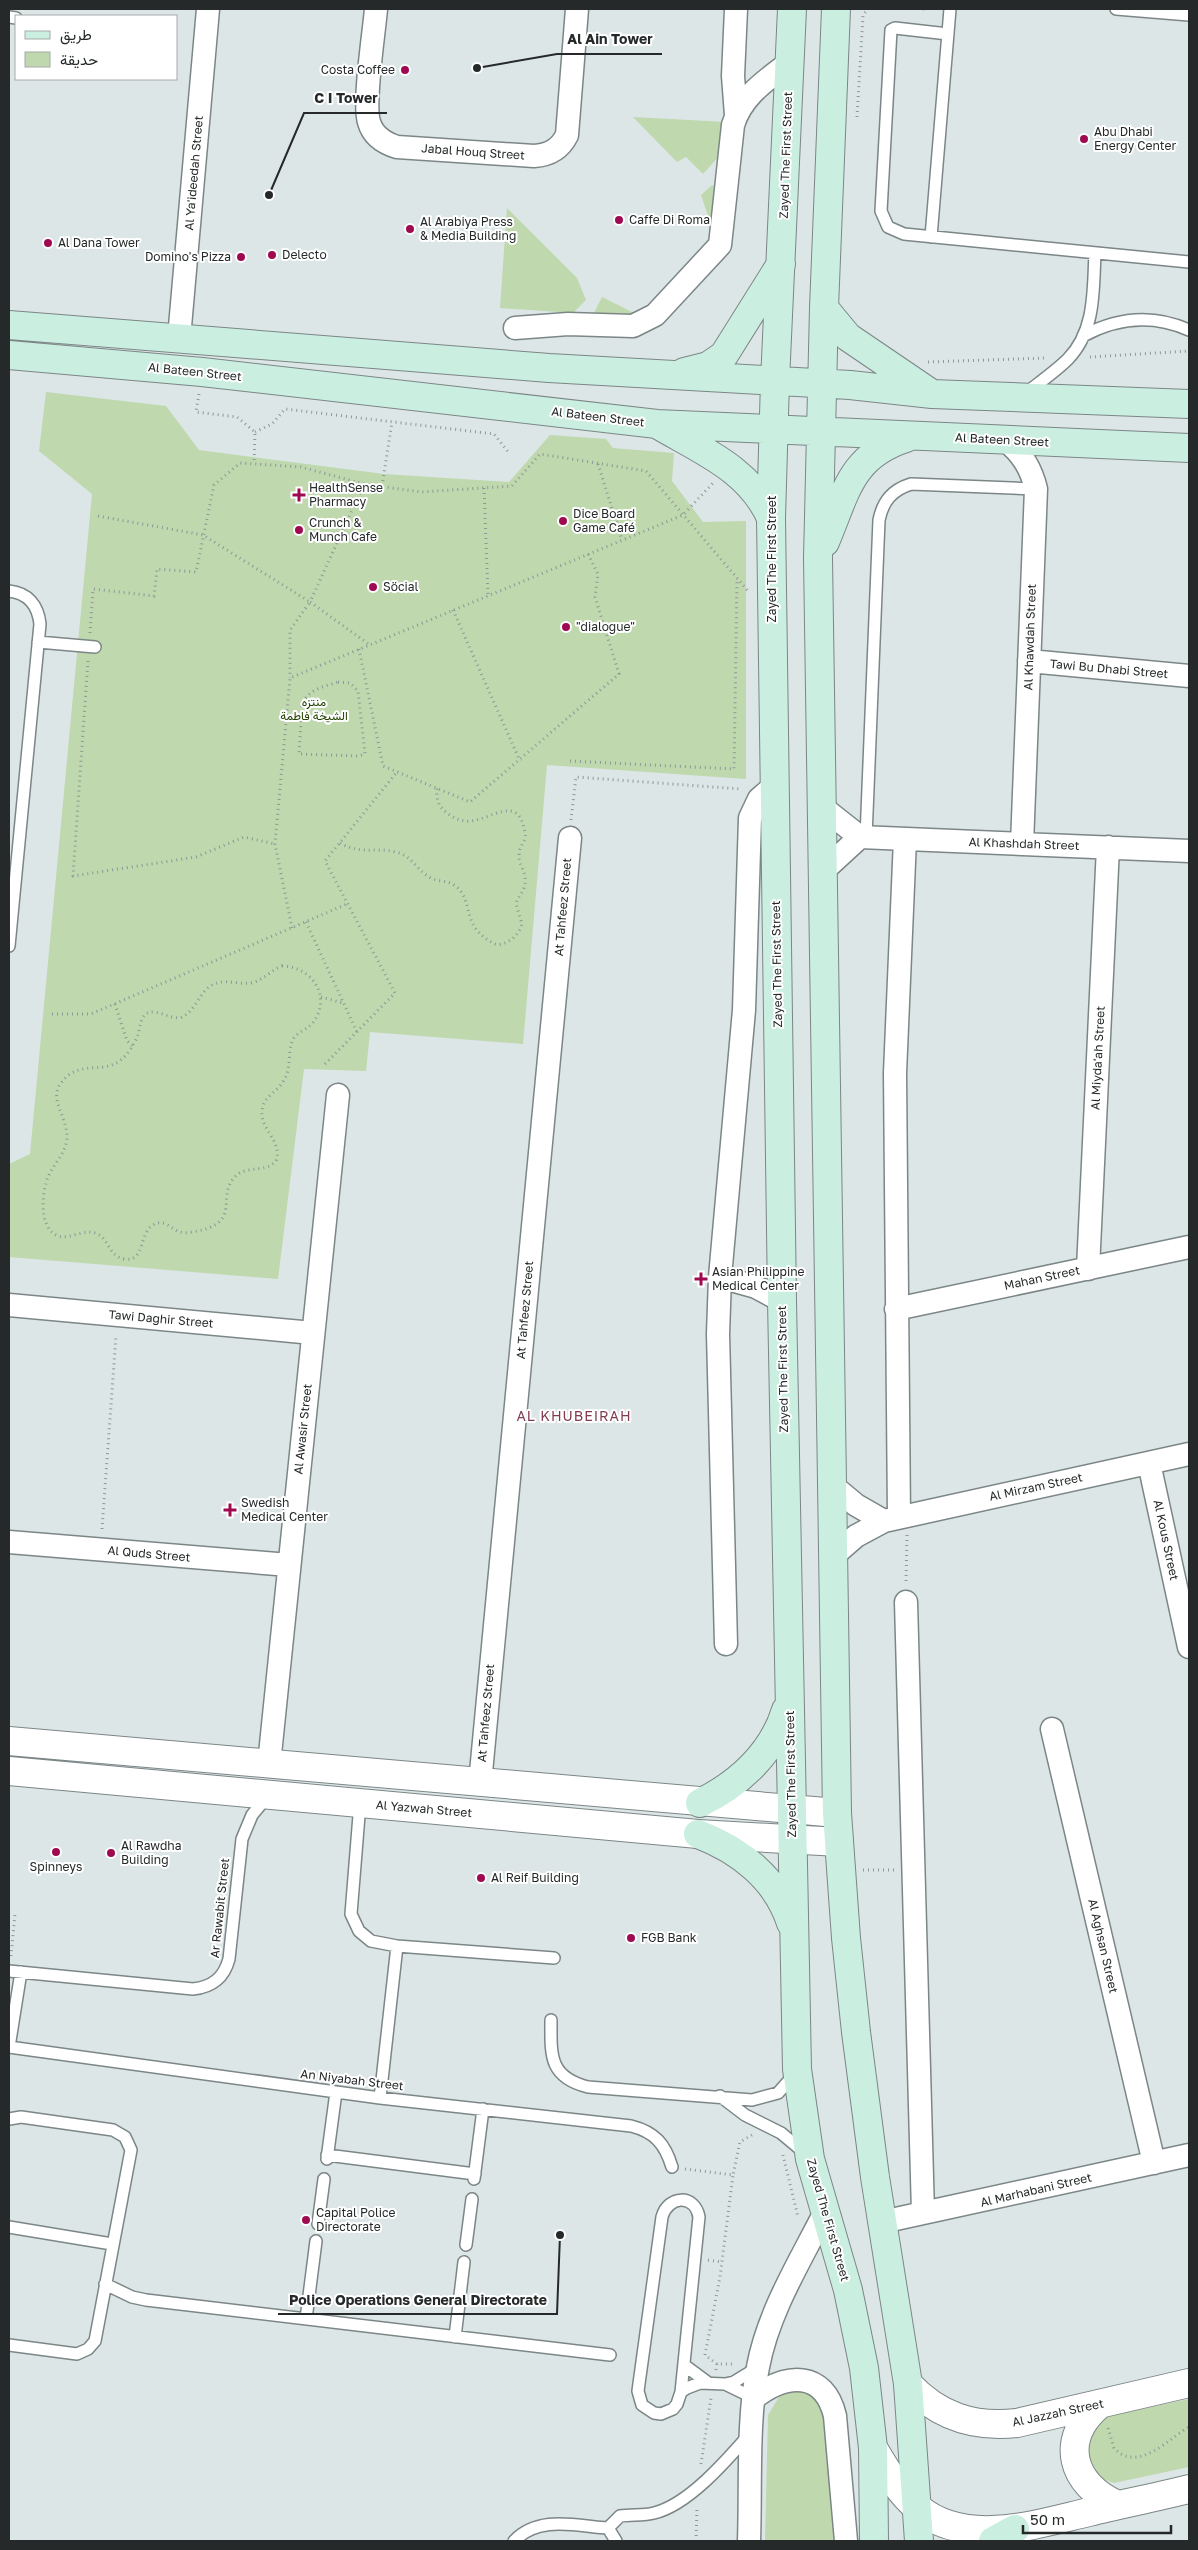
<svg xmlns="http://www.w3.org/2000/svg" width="1198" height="2550" viewBox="0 0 1198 2550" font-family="'Golos Text',Vazirmatn,sans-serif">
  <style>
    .green { fill: #bfd8ad }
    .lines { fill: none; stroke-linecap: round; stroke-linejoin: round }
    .service-casing { stroke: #7c8686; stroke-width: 14 }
    .minor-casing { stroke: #7c8686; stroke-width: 25 }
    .tertiary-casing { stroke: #7c8686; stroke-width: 30 }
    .secondary-casing { stroke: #7c8686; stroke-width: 30 }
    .path { stroke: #8f9797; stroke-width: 3; stroke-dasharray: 1 4; stroke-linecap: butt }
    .service { stroke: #fff; stroke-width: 11 }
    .minor { stroke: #fff; stroke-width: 22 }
    .tertiary { stroke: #fff; stroke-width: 28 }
    .secondary { stroke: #caeee0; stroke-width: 28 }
    .poi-dot { fill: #9f0950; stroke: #fff; stroke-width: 2 }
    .labels { text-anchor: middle; stroke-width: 4; stroke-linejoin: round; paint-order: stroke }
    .poi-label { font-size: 12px; fill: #252929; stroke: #fff; text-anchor: start }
    .street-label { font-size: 12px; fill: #252929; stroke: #fff }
    .park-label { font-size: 12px; fill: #213f00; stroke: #fff }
    .neighbourhood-label { font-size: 14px; letter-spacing: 1px; fill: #823c52; stroke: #fff }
    .leader { fill: none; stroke: #252929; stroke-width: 2 }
    .callout-dot { fill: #252929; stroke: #fff; stroke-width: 2 }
    .callout-label { font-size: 14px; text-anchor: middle; font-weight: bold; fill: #252929; stroke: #fff; stroke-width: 4; stroke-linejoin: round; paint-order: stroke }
  </style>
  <rect width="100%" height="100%" fill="#dce6e7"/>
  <path class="green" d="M633,117l93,5 -4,31 -19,21 -17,-17 -9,5z
    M721,183l-7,50 -13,-38 10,-9z
    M507,208l70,70 9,22 -13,13 -73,-5z
    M602,297l38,19 -47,-1z
    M46,392l120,14 33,44 185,24 125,8 41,-47 56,4 7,9 61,5 -2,28 31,41 43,-1v258l-199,-14 -24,279 -153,-12 -4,39 -62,-2 -26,210 -269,-22v-93l21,-10 62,-660 -53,-43z
    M801,2390l16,8 13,15 8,128h-73l3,-126 13,-21z
    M1189,2399v68l-75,16 -18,-6 -15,-32 23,-28z"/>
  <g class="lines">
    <g class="service-casing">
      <path id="service" d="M1116,9l73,6
        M9,17l7,1
        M948,34l-53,-6 -4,2 -10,181 7,16 16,7 285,28
        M931,237l19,-228
        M1083,336c35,-19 70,-22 106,-6
        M1026,393c14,-11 30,-22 42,-34 28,-29 25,-70 27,-106
        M9,591c19,2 29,14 31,33l-31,322
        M38,642l57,5
        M866,837l13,-317c4,-19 13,-30 32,-36l125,5
        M360,1803l-9,111 8,17 12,10 26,5 157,12
        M9,1971l184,18c19,-2 31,-11 36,-30l13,-120 10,-24 14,-17
        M551,2020c0,34 -3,57 37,67l164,13 26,-7 16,-18
        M9,2047l371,51 251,28c24,6 34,18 41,41
        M9,2047l12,-75
        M720,2096l25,19 36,18 24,20
        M380,2098l17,-152
        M9,2119l12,-2 92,13 12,7 6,13 -36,191 -7,8 -11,5 -68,-9
        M327,2155l148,19
        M327,2159l9,-67
        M474,2179l9,-70
        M318,2224l6,-45
        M9,2227l103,17
        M466,2245l6,-46
        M105,2284l27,13 14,3 464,55
        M306,2319l10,-78
        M455,2337l9,-75
        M684,2365l23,17
        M725,2384l29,14
        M681,2392l18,-175c-4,-23 -31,-22 -37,0l-24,174 4,14 12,8 7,1 12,-5 4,-5 4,-12 6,-4 13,-5 25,1 9,-2 23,-14
        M608,2528l12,-12c11,-2 23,0 34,-3 34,-8 72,-52 94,-77
        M608,2528l8,13
        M514,2541c25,-26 62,-15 94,-13"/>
    </g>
    <g class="minor-casing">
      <path id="minor" d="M376,9c-2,24 -13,94 -7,113 4,14 15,21 28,25l137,9c16,-1 26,-7 33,-21l10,-126
        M736,9l-3,67 3,39
        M515,328l53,-4 65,2 22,-11 65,-70 13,-120c9,-30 34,-45 57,-63
        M179,338l29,-329
        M1005,440c17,13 26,28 31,49l-14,355
        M1029,661l160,15
        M822,807l38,30 329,14
        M823,871l37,-34
        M1088,1269l20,-422
        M720,1277l36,10 26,14
        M9,1305l304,28
        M896,1309l293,-62
        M1149,1463l40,184
        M832,1485l24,20 28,16
        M899,1517l-4,-444 10,-234
        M9,1542l280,23
        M833,1556l23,-20 28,-15 305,-67
        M906,1602l17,611
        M726,1644l-8,-310 2,-57 24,-267 6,-192 9,-19 15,-13
        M1052,1729l102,434
        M269,1764l69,-669
        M480,1783l90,-945
        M882,2222l307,-67
        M754,2398c32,-25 70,-28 81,18l11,125
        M749,2541c2,-54 -2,-122 9,-174 10,-54 41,-104 66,-153"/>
    </g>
    <g class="tertiary-casing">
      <path id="tertiary" d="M9,1741l828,72
        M9,1771l689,63 141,8
        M908,2384c30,32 65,44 109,39l172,-40
        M1100,2404c-42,35 -29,81 18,101
        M873,2448c12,20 26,45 45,60 47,40 119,16 171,4 34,-8 67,-15 100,-23"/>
    </g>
    <g class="secondary-casing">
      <path id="secondary" d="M792,9l-17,372 -4,137 11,783 15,768 13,90 38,131 16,78 9,80 1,93
        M836,9l-12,299 -6,250 19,1255 9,125 10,94 19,145 33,207 11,157
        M824,308l24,29 81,55
        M9,325l540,43 301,17 82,9 257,10
        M9,355l193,17 455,52 532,24
        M684,372l24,-6 16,-11 57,-91
        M660,426c43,25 90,44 111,92
        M825,542c21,-49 25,-86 81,-104
        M700,1803c39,-19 73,-50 86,-93
        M698,1834c42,16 79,45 93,89
        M993,2541l22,-12"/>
    </g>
    <path class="path" d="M923,9h3
      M857,117l6,-102 5,-6
      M1090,357l99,-6
      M928,362l118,-4
      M199,394l-3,18 41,5 18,15 -1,32
      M255,432l17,-8 13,-15 209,25 15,19
      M598,464l24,76
      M364,484l-54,118 60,43
      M382,486l10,-64
      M484,488l4,107
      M98,516l105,19 107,67 -20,28v48
      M453,610l67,151
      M90,633l3,-44 61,7 3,-27 39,3 18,-87 26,-22 61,4 63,17 57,8 91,-6 28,-32 106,17 102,120
      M359,649l24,117 87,36 149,-128 -24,-77 3,-23 -10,-20
      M88,661l-15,215 123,-19 48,-20 31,7
      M338,682l12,1 8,8 7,63 -6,2 -60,-2 3,-49c6,-16 21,-18 36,-23z
      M570,761l164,8 3,-190
      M571,820l5,-43 165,12
      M340,843c21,12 35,4 56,9 16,4 20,17 33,25 8,5 18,3 25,8 22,15 4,42 43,60 13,-2 21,-9 25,-21l-6,-20c2,-8 8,-12 9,-20 2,-12 -7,-19 -6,-30 0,-8 8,-13 6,-21 -6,-40 -33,-14 -54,-12 -10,1 -18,-3 -25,-9 -8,-6 -10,-14 -9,-24
      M306,922l51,110
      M292,928l-17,-84 15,-166 393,-163 30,-32
      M282,966c29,0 50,30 32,55 -5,8 -15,10 -21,18 -6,13 -1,28 -9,41 -6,12 -21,16 -22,31 -2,18 21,31 14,50 -12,13 -32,3 -43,18 -15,20 6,40 -30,51 -7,1 -16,4 -23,2 -10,-3 -15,-14 -27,-7 -14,8 -8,38 -29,34 -16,-3 -15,-22 -29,-26 -12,-4 -26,7 -37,3 -20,-8 -16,-44 -10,-59 5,-12 15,-21 18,-33 6,-23 -19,-43 -5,-61 19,-25 41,-7 61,-24 6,-5 12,-14 15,-22 4,-9 2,-26 17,-25 9,1 16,6 26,6 16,-6 18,-25 32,-33 13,-7 26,0 39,-2 13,-3 20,-13 31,-17z
      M321,997l22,6
      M115,1004l12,37 6,5
      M52,1014h39l256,-110
      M325,1064l70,-71 -70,-132 72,-89
      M102,1529l14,-193
      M906,1581l1,-46
      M863,1870h31
      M11,1956l4,-42
      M783,2155l15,62
      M685,2169l48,6 7,-33 12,-7
      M708,2260l14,2
      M717,2364l-12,-9 15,-78 13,-102
      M716,2370l1,-6h17
      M1108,2428l6,20c24,26 55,-10 75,-21
      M701,2464l10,-66
      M696,2541l1,-34"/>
    <use href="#service" class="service"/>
    <use href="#minor" class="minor"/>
    <use href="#tertiary" class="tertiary"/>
    <use href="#secondary" class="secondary"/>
  </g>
  <g class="poi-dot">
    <circle cx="405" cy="70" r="5"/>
    <circle cx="1084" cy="139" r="5"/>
    <circle cx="619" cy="220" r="5"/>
    <circle cx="410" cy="229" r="5"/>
    <circle cx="48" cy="243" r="5"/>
    <circle cx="272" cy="255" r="5"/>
    <circle cx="241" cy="257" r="5"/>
    <path d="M296.5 487.5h5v5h5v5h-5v5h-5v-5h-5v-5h5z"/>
    <circle cx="563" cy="521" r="5"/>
    <circle cx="299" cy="530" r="5"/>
    <circle cx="373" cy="587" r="5"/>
    <circle cx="566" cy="627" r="5"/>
    <path d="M698.5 1271.5h5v5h5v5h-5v5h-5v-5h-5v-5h5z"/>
    <path d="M227.5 1502.5h5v5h5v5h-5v5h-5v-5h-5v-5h5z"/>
    <circle cx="56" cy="1852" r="5"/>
    <circle cx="111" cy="1853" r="5"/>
    <circle cx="481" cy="1878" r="5"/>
    <circle cx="631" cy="1938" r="5"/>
    <circle cx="306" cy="2220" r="5"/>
  </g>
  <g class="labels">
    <g class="poi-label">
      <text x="395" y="74" text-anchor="end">Costa Coffee</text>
      <text x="1094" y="136">Abu Dhabi<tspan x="1094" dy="14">Energy Center</tspan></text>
      <text x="629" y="224">Caffe Di Roma</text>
      <text x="420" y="226">Al Arabiya Press<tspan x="420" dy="14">&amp; Media Building</tspan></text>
      <text x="58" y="247">Al Dana Tower</text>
      <text x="282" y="259">Delecto</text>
      <text x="231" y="261" text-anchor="end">Domino's Pizza</text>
      <text x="309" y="492">HealthSense<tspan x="309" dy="14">Pharmacy</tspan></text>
      <text x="573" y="518">Dice Board<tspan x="573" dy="14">Game Café</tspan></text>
      <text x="309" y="527">Crunch &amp;<tspan x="309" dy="14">Munch Cafe</tspan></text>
      <text x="383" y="591">Söcial</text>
      <text x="576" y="631">"dialogue"</text>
      <text x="712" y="1276">Asian Philippine<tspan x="712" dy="14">Medical Center</tspan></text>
      <text x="241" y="1507">Swedish<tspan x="241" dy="14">Medical Center</tspan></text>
      <text x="121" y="1850">Al Rawdha<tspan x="121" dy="14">Building</tspan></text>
      <text x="56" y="1871" text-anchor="middle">Spinneys</text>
      <text x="491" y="1882">Al Reif Building</text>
      <text x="641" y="1942">FGB Bank</text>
      <text x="316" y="2217">Capital Police<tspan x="316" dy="14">Directorate</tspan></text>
    </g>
    <g class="street-label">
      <text transform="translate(473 152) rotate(4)" y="4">Jabal Houq Street</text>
      <text transform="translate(786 155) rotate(-88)" y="4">Zayed The First Street</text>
      <text transform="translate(194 173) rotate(-85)" y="4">Al Ya'ideedah Street</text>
      <text transform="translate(195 372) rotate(6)" y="4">Al Bateen Street</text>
      <text transform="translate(598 417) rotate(7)" y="4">Al Bateen Street</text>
      <text transform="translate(1002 440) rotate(3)" y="4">Al Bateen Street</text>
      <text transform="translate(772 559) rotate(-90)" y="4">Zayed The First Street</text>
      <text transform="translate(1030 637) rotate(-88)" y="4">Al Khawdah Street</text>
      <text transform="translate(1109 669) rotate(5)" y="4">Tawi Bu Dhabi Street</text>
      <text transform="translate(1024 844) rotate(2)" y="4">Al Khashdah Street</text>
      <text transform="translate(563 907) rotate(-85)" y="4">At Tahfeez Street</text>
      <text transform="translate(777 964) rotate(-91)" y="4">Zayed The First Street</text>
      <text transform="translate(1098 1058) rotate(-87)" y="4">Al Miyda'ah Street</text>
      <text transform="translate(1042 1278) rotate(-12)" y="4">Mahan Street</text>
      <text transform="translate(525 1310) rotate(-85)" y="4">At Tahfeez Street</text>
      <text transform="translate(161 1319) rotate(5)" y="4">Tawi Daghir Street</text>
      <text transform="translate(783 1369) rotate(-91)" y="4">Zayed The First Street</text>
      <text transform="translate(303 1429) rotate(-84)" y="4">Al Awasir Street</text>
      <text transform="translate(1036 1487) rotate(-12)" y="4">Al Mirzam Street</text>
      <text transform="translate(1166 1540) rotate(78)" y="4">Al Kous Street</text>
      <text transform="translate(149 1554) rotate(5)" y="4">Al Quds Street</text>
      <text transform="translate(486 1713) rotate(-85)" y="4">At Tahfeez Street</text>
      <text transform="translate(791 1774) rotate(-91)" y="4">Zayed The First Street</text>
      <text transform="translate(424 1809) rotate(5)" y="4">Al Yazwah Street</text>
      <text transform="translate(220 1908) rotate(-84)" y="4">Ar Rawabit Street</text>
      <text transform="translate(1103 1946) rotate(77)" y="4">Al Aghsan Street</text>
      <text transform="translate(352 2080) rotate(7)" y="4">An Niyabah Street</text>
      <text transform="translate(1036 2190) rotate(-13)" y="4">Al Marhabani Street</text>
      <text transform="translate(828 2220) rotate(74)" y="4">Zayed The First Street</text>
      <text transform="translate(1058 2413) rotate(-12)" y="4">Al Jazzah Street</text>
    </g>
    <g class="park-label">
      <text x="314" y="706">منتزه<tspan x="314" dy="14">الشيخة فاطمة</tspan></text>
    </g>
    <g class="neighbourhood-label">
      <text x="574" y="1421">AL KHUBEIRAH</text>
    </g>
  </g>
  <path class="leader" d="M477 68L557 54H662M269 195L304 113H387M560 2235L557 2314H278"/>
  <g class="callout-dot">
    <circle cx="477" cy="68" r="5"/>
    <circle cx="269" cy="195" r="5"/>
    <circle cx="560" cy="2235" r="5"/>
  </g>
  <g class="callout-label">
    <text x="610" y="44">Al Ain Tower</text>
    <text x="346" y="103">C I Tower</text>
    <text x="418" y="2305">Police Operations General Directorate</text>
  </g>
  <rect width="1198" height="2550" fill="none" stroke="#252929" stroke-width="20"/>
  <rect x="15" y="15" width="162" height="65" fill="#ffffff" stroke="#a8a9a9"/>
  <rect x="25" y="31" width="25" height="8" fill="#caeee0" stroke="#a8a9a9"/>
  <text x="60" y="40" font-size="15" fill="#252929">طريق</text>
  <rect x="25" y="52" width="25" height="15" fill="#bfd8ad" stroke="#a8a9a9"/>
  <text x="60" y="65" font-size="15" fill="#252929">حديقة</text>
  <path d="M1023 2525v8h148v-8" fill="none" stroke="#252929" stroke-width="2.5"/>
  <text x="1030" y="2525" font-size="15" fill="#252929" stroke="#ffffff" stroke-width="4" paint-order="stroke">50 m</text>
</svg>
